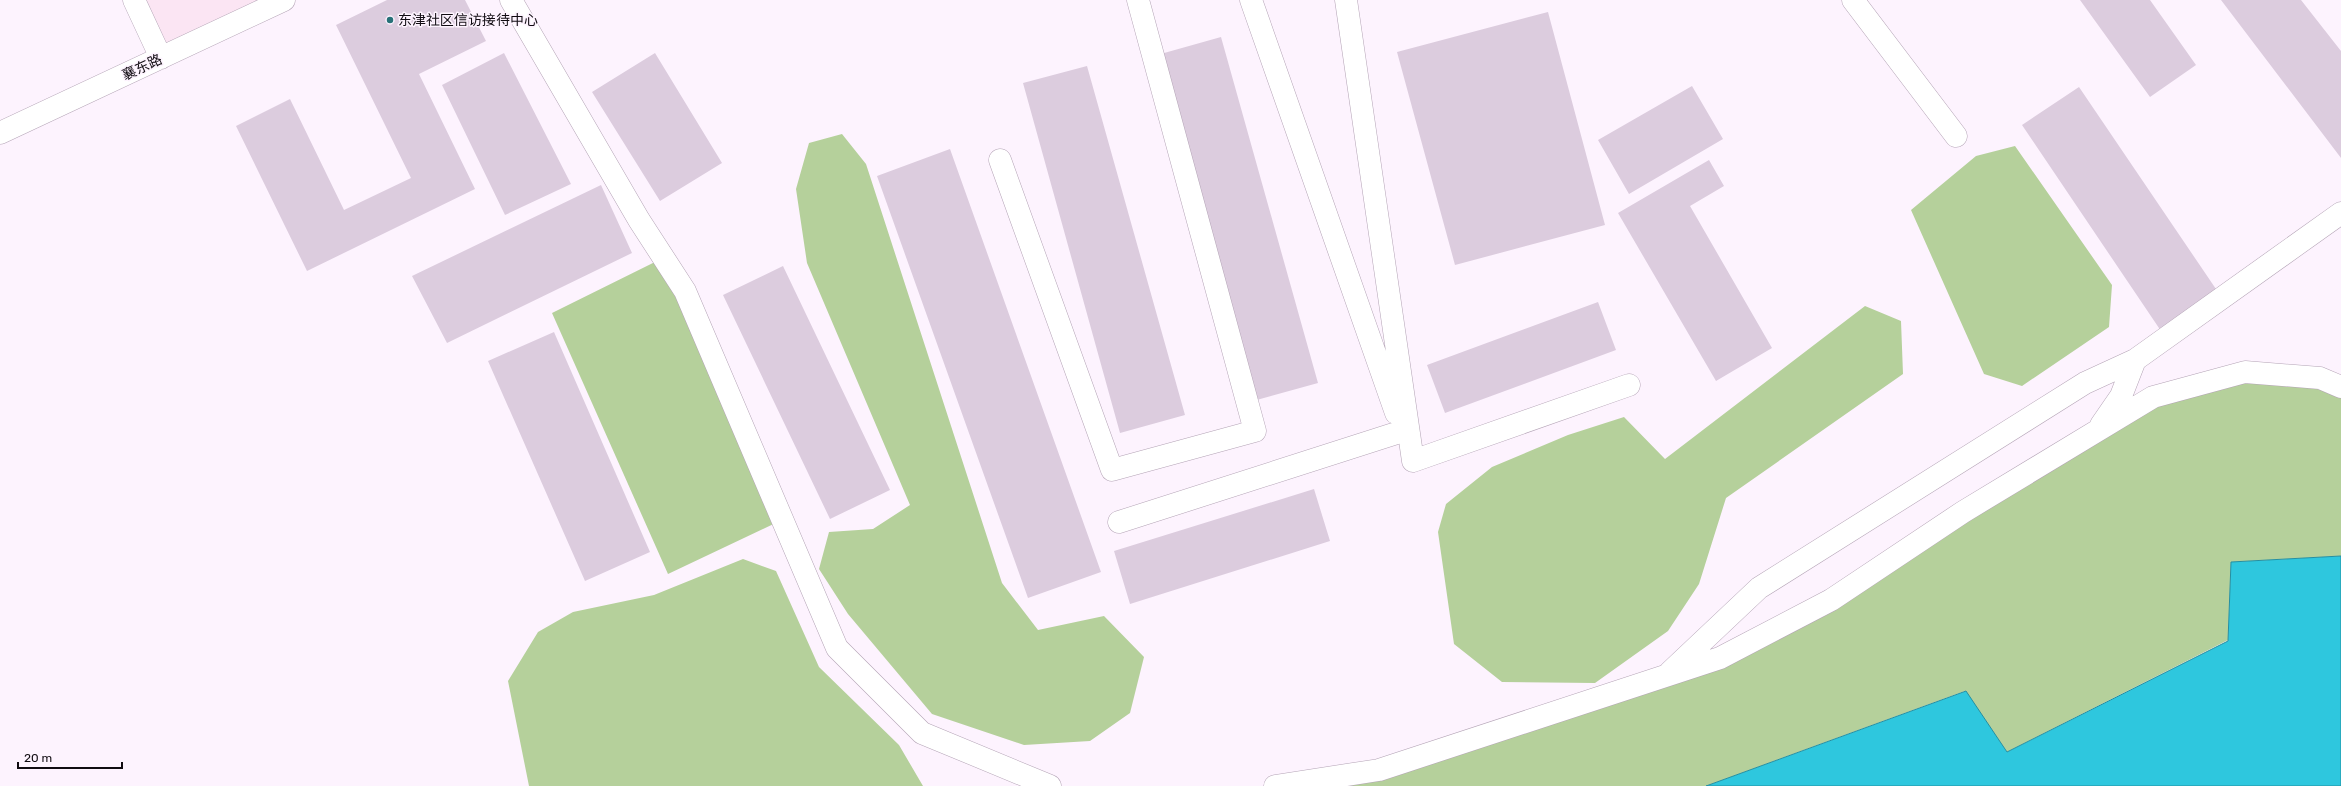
<svg xmlns="http://www.w3.org/2000/svg" width="2341" height="786" viewBox="0 0 2341 786" font-family="Rubik,'Noto Sans SC',sans-serif">
  <style>
    .commercial { fill: #fbe5f3 }
    .green { fill: #b5d09b }
    .water { fill: #2ec7de; stroke: #258fa0 }
    .building { fill: #dcccde }
    .lines { fill: none; stroke-linecap: round; stroke-linejoin: round }
    .minor-casing { stroke: #b4a4b6; stroke-width: 23 }
    .minor { stroke: #fff; stroke-width: 22 }
    .poi-dot { fill: #277178; stroke: #fdf3fe; stroke-width: 1.5 }
    .labels { text-anchor: middle; stroke-width: 3; stroke-linejoin: round; paint-order: stroke }
    .poi-label { font-size: 14px; fill: #100b11; stroke: #fdf3fe; text-anchor: start }
    .street-label { font-size: 14px; fill: #100b11; stroke: #fdf3fe }
  </style>
  <rect width="100%" height="100%" fill="#fdf3fe"/>
  <path class="commercial" d="M134,0h150l-123,58z"/>
  <path class="green" d="M842,134l24,30 136,419 36,47 66,-14 40,41 -14,56 -40,28 -66,4 -92,-31 -84,-100 -29,-45 10,-37 44,-3 37,-24 -103,-242 -11,-74 13,-46z
    M2015,146l97,139 -3,42 -87,59 -38,-12 -73,-164 65,-54z
    M663,258l119,262 -114,54 -116,-261z
    M1865,306l36,15 2,53 -177,124 -27,86 -31,47 -73,52 -93,-1 -48,-38 -16,-112 8,-28 46,-37 76,-32 56,-18 41,42z
    M2245,372l96,15v169l-110,6 -3,78 -221,112 -42,-61 -259,95h-431l104,-16 341,-112 433,-261z
    M743,559l33,12 43,96 80,78 24,41h-394l-21,-105 30,-49 35,-20 81,-17z"/>
  <path class="water" d="M2341,556v230h-635l260,-95 41,61 221,-111 3,-79z"/>
  <path class="building" d="M387,0h78l21,41 -67,33 56,115 -168,82 -71,-145 54,-27 54,111 67,-32 -75,-153z
    M2080,0h70l46,65 -46,32z
    M2221,0h80l40,51v107z
    M1548,12l57,213 -150,40 -58,-213z
    M1221,37l97,346 -65,18 -96,-346z
    M504,53l67,131 -66,31 -63,-130z
    M655,53l67,110 -62,38 -68,-109z
    M1087,66l98,349 -65,18 -97,-350z
    M1692,86l31,53 -94,55 -31,-54z
    M2079,87l139,205 -57,39 -139,-206z
    M950,149l151,423 -73,26 -151,-422z
    M1709,160l15,26 -34,20 82,142 -56,33 -98,-168z
    M601,185l31,68 -185,90 -35,-67z
    M783,266l107,224 -60,29 -107,-224z
    M1598,302l18,48 -171,63 -18,-48z
    M554,332l96,220 -65,29 -97,-220z
    M1314,489l16,52 -200,63 -16,-53z"/>
  <g class="lines">
    <g class="minor-casing">
      <path id="minor" d="M134,0l27,58
        M511,0l128,220 46,71 152,357 85,85 128,53
        M1251,0l145,413
        M1346,0l67,461 216,-76
        M1853,0l103,136
        M0,133l284,-133
        M1000,160l112,310 143,-39 -117,-431
        M2101,425l20,-29 14,-36
        M1119,522l284,-91
        M1670,672l89,-84 326,-205 50,-23 206,-147
        M1275,786l104,-16 341,-112 111,-58 132,-88 190,-115 92,-25 75,6 21,9"/>
    </g>
    <use href="#minor" class="minor"/>
  </g>
  <circle class="poi-dot" cx="390" cy="20" r="4"/>
  <g class="labels">
    <g class="poi-label">
      <text x="398" y="25">东津社区信访接待中心</text>
    </g>
    <g class="street-label">
      <text transform="translate(142 67) rotate(-25)" y="5">襄东路</text>
    </g>
  </g>
  <path d="M18 762v6h104v-6" fill="none" stroke="#100b11" stroke-width="2"/>
  <text x="24" y="762" font-size="12" fill="#100b11" stroke="#fdf3fe" stroke-width="3" paint-order="stroke">20 m</text>
</svg>
